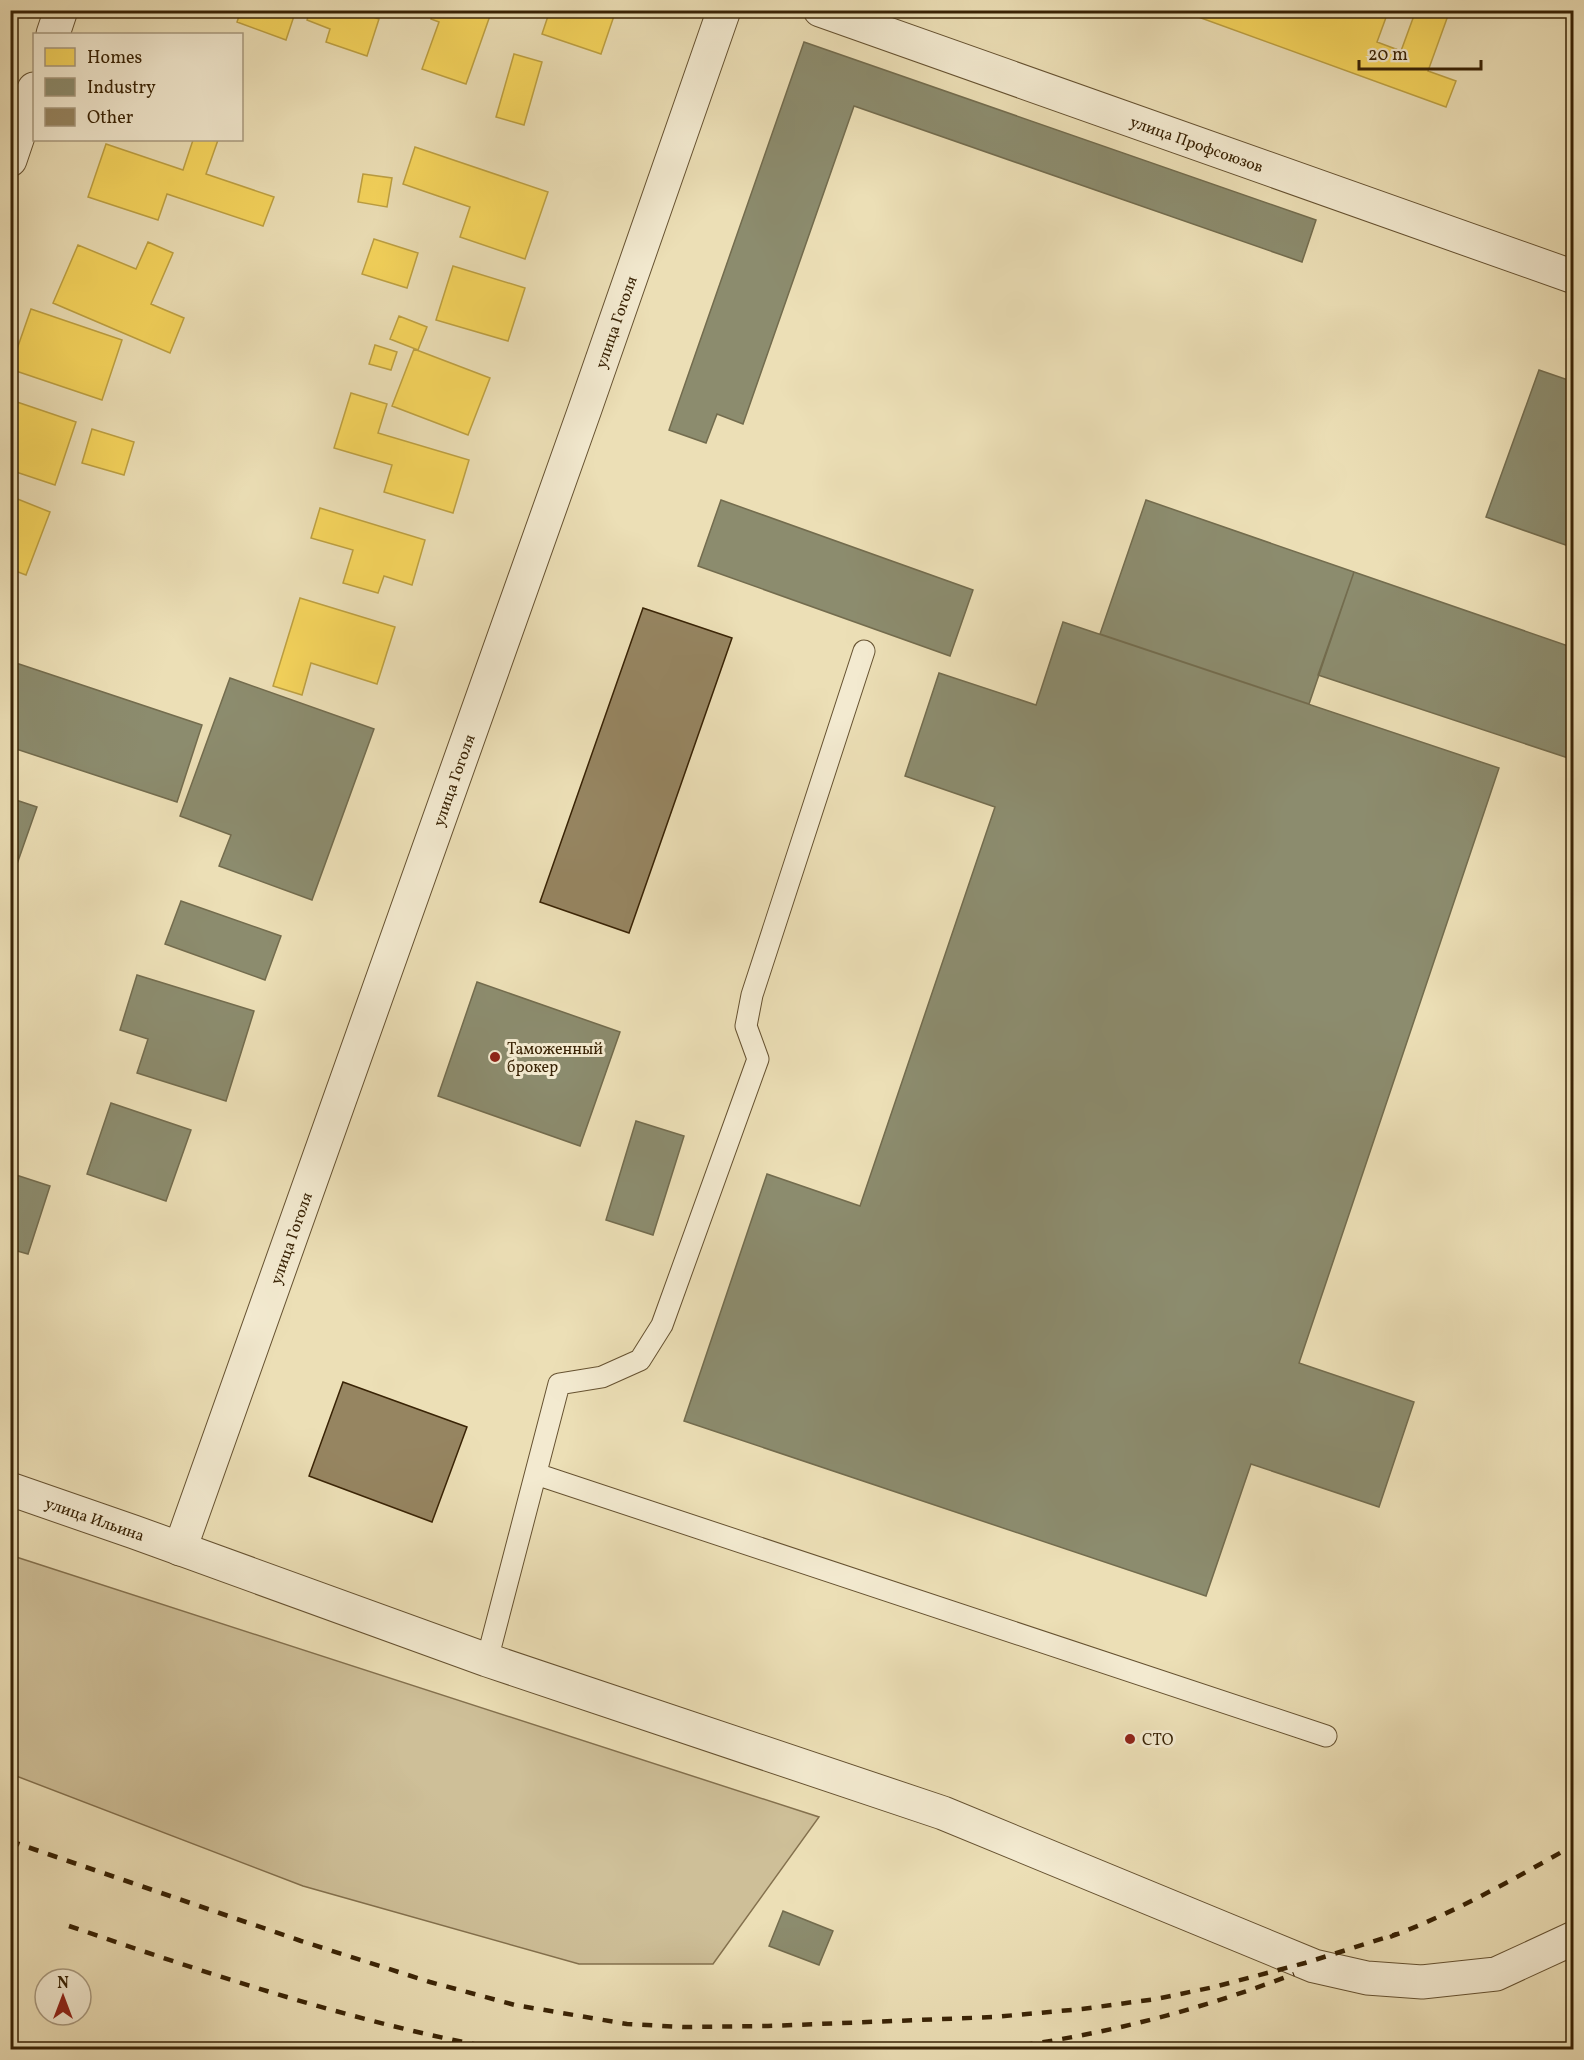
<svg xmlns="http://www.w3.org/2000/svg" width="1584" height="2060" viewBox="0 0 1584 2060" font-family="Vollkorn,serif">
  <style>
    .green { fill: #cebf98; stroke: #84714e; stroke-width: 1.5 }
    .homes { fill: #f6d55c; stroke: #bda042; stroke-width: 1.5 }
    .industry { fill: #8c8c6e; stroke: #736c4e; stroke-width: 1.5 }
    .building { fill: #968561; stroke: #392305; stroke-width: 1.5 }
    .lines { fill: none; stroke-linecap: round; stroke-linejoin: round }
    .service-casing { stroke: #665231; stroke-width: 23 }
    .minor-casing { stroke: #665231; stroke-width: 35 }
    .service { stroke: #f3ead0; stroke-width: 21 }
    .minor { stroke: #f3ead0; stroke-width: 33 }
    .rail { stroke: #392305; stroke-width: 4.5; stroke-dasharray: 10 10; stroke-linecap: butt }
    .poi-dot { fill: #8f2418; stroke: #f3ead0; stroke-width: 2 }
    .labels { text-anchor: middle; stroke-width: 6; stroke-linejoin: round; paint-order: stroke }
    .street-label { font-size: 16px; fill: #392305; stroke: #f3ead0 }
    .poi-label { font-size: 16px; fill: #392305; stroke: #f3ead0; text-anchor: start }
  </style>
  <rect width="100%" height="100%" fill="#ecdfb6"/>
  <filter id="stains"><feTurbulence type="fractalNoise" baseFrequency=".00333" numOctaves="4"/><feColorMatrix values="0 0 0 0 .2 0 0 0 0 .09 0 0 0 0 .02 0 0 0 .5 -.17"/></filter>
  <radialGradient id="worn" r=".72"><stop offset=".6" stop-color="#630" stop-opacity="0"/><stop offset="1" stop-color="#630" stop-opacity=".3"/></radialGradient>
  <path class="green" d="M10,1555l809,262 -106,147h-134l-276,-78 -292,-112z"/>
  <path class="homes" d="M241,10h55l-10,30 -49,-18z
    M310,10h55l-1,4 15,5 -12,37 -41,-14 4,-13 -23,-9z
    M434,10h58l-26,74 -44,-15 17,-47 -8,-3z
    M550,10h66l-15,44 -59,-20z
    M1179,10h206l3,2 -11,30 24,9 15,-41h34l-22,61 28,10 -10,26z
    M514,54l28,8 -18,63 -28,-8z
    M193,140h25l-12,34 68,23 -11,29 -96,-32 -9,26 -70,-23 18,-53 77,26z
    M415,147l133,45 -23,67 -65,-22 10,-30 -67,-23z
    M363,174l29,4 -5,29 -29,-5z
    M374,239l44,14 -11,35 -45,-14z
    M148,242l25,11 -22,51 33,14 -14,35 -117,-50 25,-58 58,24z
    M453,266l72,22 -17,53 -72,-21z
    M31,309l91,31 -20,60 -92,-31z
    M399,316l28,11 -9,23 -28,-11z
    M375,345l22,7 -6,18 -22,-6z
    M414,349l76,29 -22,57 -76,-29z
    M351,393l36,11 -9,29 91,27 -16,53 -69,-21 8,-27 -58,-17z
    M17,402l59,20 -21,63 -45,-15v-50z
    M92,429l42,13 -10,33 -42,-12z
    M10,496l40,16 -24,63 -16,-6z
    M320,508l105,32 -13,45 -28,-9 -6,17 -35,-10 10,-33 -42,-12z
    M300,598l95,29 -18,57 -66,-21 -9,32 -29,-9z"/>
  <path class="industry" d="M804,42l512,178 -14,42 -448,-156 -111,318 -26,-10 -11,29 -37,-13z
    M1539,370l35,12v166l-88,-31z
    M721,500l252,90 -23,66 -252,-90z
    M1146,500l208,72 -45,132 -209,-70z
    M1354,572l220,76v112l-256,-85z
    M1063,622l436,146 -200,595 115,39 -35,105 -128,-43 -45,132 -522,-175 83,-247 93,32 135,-399 -90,-31 34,-103 97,32z
    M10,661l192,64 -25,77 -167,-55z
    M230,678l144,51 -62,171 -93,-34 12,-31 -51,-19z
    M10,798l27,9 -27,77z
    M181,901l100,35 -16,44 -100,-36z
    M137,975l117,36 -28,90 -89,-28 11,-34 -28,-9z
    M477,982l143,50 -40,114 -142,-50z
    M111,1103l80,27 -25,71 -79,-27z
    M636,1121l48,15 -31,99 -47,-15z
    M10,1173l40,13 -22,68 -18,-5z
    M783,1911l50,20 -14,34 -50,-19z"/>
  <path class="building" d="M643,608l89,30 -103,295 -89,-31z
    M343,1382l124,45 -35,95 -123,-46z"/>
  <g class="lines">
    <g class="service-casing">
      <path id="service" d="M536,1474l790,262
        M487,1660l72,-276 43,-7 38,-17 22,-35 96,-266 -12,-33 6,-31 112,-344"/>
    </g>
    <g class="minor-casing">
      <g id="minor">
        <path id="s1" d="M820,10l754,267"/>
        <path d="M53,34l8,-24"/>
        <path d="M10,160l24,-71"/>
        <path id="s2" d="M10,1489l124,43 353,128 456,153 371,153 53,12 55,4 74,-8 78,-36"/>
        <path id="s3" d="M180,1549l405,-1140 139,-399"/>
      </g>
    </g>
    <use href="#service" class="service"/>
    <use href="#minor" class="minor"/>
    <path class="rail" d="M10,1841l291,100 129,41 85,23 112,19 56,3 85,-1 226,-9 88,-8 74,-10 58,-12 91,-24 92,-29
      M69,1926c143,49 286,97 435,124
      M1390,1937c64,-24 124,-58 184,-92
      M983,2050c107,-11 211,-38 311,-76"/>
  </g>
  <g class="poi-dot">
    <circle cx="495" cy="1057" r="6"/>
    <circle cx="1130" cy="1739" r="6"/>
  </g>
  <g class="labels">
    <g class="street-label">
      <text dy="6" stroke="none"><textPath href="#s1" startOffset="400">улица Профсоюзов</textPath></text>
      <text dy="6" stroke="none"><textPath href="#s3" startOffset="1302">улица Гоголя</textPath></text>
      <text dy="6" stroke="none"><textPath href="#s3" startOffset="816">улица Гоголя</textPath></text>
      <text dy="6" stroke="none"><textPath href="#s3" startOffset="330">улица Гоголя</textPath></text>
      <text dy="6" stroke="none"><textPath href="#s2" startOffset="90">улица Ильина</textPath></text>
    </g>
    <g class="poi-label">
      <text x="507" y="1054">Таможенный<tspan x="507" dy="18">брокер</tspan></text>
      <text x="1142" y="1745">СТО</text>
    </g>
  </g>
  <rect width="1584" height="2060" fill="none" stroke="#ecdfb6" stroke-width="36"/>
  <rect x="12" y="12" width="1560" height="2036" fill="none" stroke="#392305" stroke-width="3"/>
  <rect x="18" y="18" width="1548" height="2024" fill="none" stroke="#392305" stroke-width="1.5"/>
  <rect x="33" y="33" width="210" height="108" fill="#f3ead0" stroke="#a99a7f" stroke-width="1.5"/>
  <rect x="45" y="48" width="30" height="18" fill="#f6d55c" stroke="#a99a7f" stroke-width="1.5"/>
  <text x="87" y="63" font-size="18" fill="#392305">Homes</text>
  <rect x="45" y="78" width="30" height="18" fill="#8c8c6e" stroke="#a99a7f" stroke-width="1.5"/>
  <text x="87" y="93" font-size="18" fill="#392305">Industry</text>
  <rect x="45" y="108" width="30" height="18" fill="#968561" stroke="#a99a7f" stroke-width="1.5"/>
  <text x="87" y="123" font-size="18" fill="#392305">Other</text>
  <g transform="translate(63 1997)"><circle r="28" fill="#f3ead0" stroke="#a99a7f" stroke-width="1.5"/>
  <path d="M0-4.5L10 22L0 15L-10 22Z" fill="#8f2418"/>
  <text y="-9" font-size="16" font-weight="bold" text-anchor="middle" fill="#392305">N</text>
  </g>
  <path d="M1359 60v9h122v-9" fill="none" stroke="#392305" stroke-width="3"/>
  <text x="1368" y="60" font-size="18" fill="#392305" stroke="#f3ead0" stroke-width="4.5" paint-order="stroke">20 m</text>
  <rect width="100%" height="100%" filter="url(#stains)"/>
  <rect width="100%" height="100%" fill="url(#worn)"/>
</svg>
